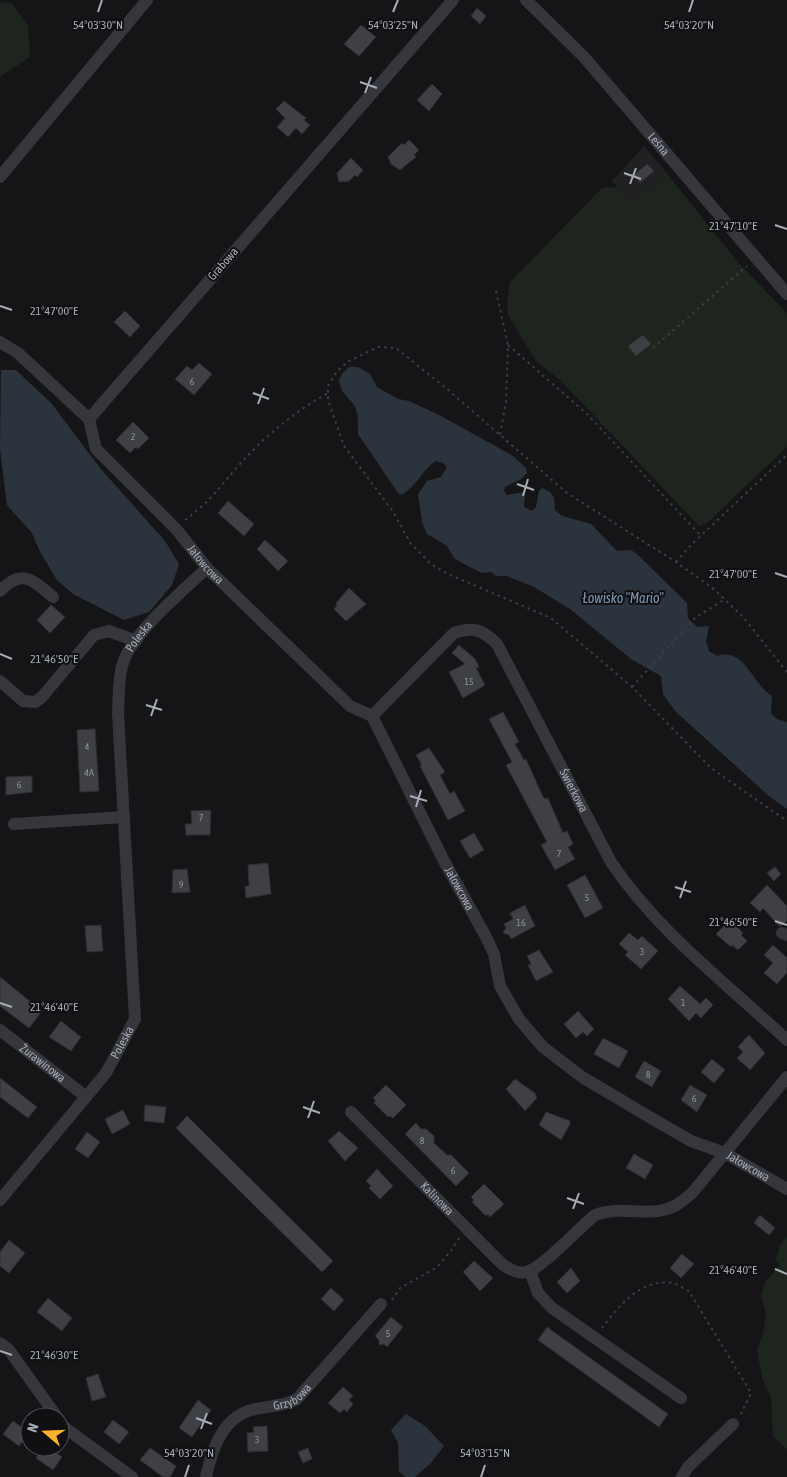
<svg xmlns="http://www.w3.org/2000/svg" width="787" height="1477" viewBox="0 0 787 1477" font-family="'Asap Condensed',sans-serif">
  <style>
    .built { fill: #212124 }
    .green { fill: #1d251e }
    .water { fill: #2b343c }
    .building { fill: #3f4044; stroke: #2f2f33 }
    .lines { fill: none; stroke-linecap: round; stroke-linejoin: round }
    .path { stroke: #3c3e43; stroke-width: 2; stroke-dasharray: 2.5 4; stroke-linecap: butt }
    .minor { stroke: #36373c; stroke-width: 12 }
    .ticks { fill: none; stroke: #a6acb8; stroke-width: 2 }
    .labels { text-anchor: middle; stroke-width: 4; stroke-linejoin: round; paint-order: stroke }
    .number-label { font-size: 10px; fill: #8c919b }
    .street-label { font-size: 12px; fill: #a6acb8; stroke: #101012 }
    .water-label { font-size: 14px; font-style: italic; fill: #7c9ab5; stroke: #101012 }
    .ticks-label { font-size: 12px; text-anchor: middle; fill: #a6acb8; stroke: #101012; stroke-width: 4; stroke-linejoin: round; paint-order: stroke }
  </style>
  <rect width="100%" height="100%" fill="#151517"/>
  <path class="built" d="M644,146l22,26 -35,32 -19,-23z"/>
  <path class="green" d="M0,2l11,1 17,22 2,32 -30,20z
    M666,172l70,88 51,53v134l-81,77 -7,2 -139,-146 -24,-19 -28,-46 -1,-14 3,-19 92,-94 15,-1 14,17z
    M787,1236v213l-14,-13 -2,-38 -9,-20 -5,-28 6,-17 3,-18 -5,-20 4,-13 15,-16 -5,-6 5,-15z"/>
  <path class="water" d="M349,367h9l12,7 7,13 21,12 11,2 32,15 72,40 13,12 1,5 -6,6 -16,8 -1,4 3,4 18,-3 -1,15 8,4 4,-4 3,-16 3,-3 8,4 4,6 1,12 7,6 29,8 26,27 14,-1 6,4 50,49 1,15 9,9 12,-1 -3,15 3,10 8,5c28,-9 35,28 55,40l-1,17 6,6 10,3v87l-18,-13 -94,-85 -12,-17 -2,-18 -30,-17 -61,-50 -36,-22 -27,-11h-11l-5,-4 -9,1 -18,-9 -10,-6 -7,-12 -20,-12 -5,-12 -4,-28 9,-13 14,-4 6,-10 -4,-4 -8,-2c-13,10 -19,25 -33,34l-4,-2 -40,-59v-17l-3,-11 -13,-15 -3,-10 3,-7z
    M1,370h15l36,34 48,64 65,73 14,23 -7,21 -23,27 -25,8 -51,-26 -16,-14 -17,-28 -8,-19 -25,-28 -7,-56z
    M406,1414l19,12 19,20 -14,18 -15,13h-9l-7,-5 -1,-29 -7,-13z"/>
  <path class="building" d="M477,8l9,8 -6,8 -9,-8z
    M361,25l15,12 -17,19 -15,-12z
    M432,84l10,10 -13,17 -12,-11z
    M284,101l22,17 -2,2 6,5 -8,9 -6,-6 -8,9 -11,-10 8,-9 -9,-9z
    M409,140l10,10 -5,5 2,2 -16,13 -9,-6 -3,-7 14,-14 2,2z
    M351,158l12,12 -6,7 -2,-2 -6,6 -10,1 -2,-9z
    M647,164l7,7 -14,12 -6,-8z
    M125,311l15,15 -10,11 -16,-15z
    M643,335l8,9 -15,12 -8,-10z
    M199,363l13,11 -18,21 -19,-16 12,-13 5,4z
    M133,422l16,16 -11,11 -2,-2 -6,6 -14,-13z
    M228,501l26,23 -10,12 -26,-23z
    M265,540l23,21 -10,10 -21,-22z
    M349,588l17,16 -20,17 -12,-12 3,-4 -1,-2z
    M51,605l14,12 -15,16 -13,-13z
    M459,645l16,14 4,8 -3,1 9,17 -22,13 -14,-26 16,-8 -13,-11z
    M503,712l16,30 -4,2 9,16 2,-1 17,38 3,2 2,-1 15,35 4,-2 6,13 -5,3 7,12 -20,11 -14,-25 6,-3 -41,-77 6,-3 -23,-43z
    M95,729l4,62 -19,1 -3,-62z
    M429,748l16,24 -5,3 10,19 4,-3 11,20 -17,9 -28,-54 2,-1 -6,-10z
    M32,776v16l-26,3v-18z
    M209,810l2,1 -1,24h-24l-1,-11h7l-1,-13z
    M474,833l10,17 -14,8 -10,-17z
    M268,863l3,31 -25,4 -1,-12h4l-1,-21z
    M775,867l6,7 -7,7 -7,-8z
    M187,869l3,23 -18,1 1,-23z
    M585,875l18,33 -18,10 -18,-33z
    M767,885l20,21v15l-5,4 -3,1 -16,-18 -3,4 -10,-9z
    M525,905l10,21 -24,13 -2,-4 -6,-2 3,-5 -2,-4 9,-5 -3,-6z
    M730,920l13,13 -2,2 6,6 -9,9 -6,-5 -1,2 -15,-13z
    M101,925l2,26 -16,1 -2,-26z
    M629,933l9,7 4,-4 16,15 -17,18 -16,-14 3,-3 -9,-8z
    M773,945l14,13v15l-10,11 -13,-11 9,-10 -9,-8z
    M539,950l14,22 -17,9 -8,-16 3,-1 -4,-8z
    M0,977l42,34 -13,17 -29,-22z
    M680,986l20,18 6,-6 7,7 -12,13 -5,-5 -7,8 -21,-22z
    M578,1011l16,18 -7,7 -4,-4 -7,6 -12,-14z
    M61,1021l20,16 -10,14 -22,-14z
    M749,1035l16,18 -15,17 -13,-12 6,-6 -5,-5z
    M603,1038l25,13 -9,17 -25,-14z
    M712,1059l13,11 -11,13 -13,-11z
    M644,1061l17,10 -9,16 -17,-10z
    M0,1078l37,29 -9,11 -28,-21z
    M515,1079l21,15 -1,1 2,3 -12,13 -19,-22z
    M386,1085l20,20 -13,13 -3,-2 -2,1 -14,-14 2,-2 -3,-3z
    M690,1085l17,10 -10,17 -16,-12z
    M145,1105l21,2 -2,16 -20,-2z
    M123,1110l7,14 -18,10 -7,-15z
    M546,1112l24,9v3l-9,16 -22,-15z
    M187,1116l146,145 -11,11 -146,-144z
    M416,1123l5,6h5l8,7v7l14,13 2,-2 19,19 -13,13 -51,-52z
    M339,1131l19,17 -13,13 -17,-20z
    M87,1132l13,10 -12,16 -13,-9z
    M634,1154l19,11 -8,14 -19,-11z
    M377,1169l16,17 -13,13 -11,-11 2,-2 -5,-5z
    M484,1184l20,20 -14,13 -2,-3 -2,2 -14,-14 2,-2 -3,-3z
    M760,1215l15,13 -6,7 -15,-12z
    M9,1240l16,13 -16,20 -9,-7v-14z
    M682,1254l12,10 -13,14 -11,-10z
    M474,1261l19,17 -13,13 -17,-19z
    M571,1268l9,13 -13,12 -10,-11z
    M331,1288l13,12 -10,11 -13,-12z
    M48,1298l24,20 -10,13 -25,-19z
    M391,1317l12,10 -16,20 -3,-3 -5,1v-5l-4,-4z
    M547,1327l121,87 -9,13 -121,-87z
    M98,1374l8,23 -14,4 -6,-23z
    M343,1387l10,9 -4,4 4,4 -6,8 -3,-3 -4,4 -12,-10z
    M198,1400l13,10 -19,27 -13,-9z
    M113,1420l16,12 -10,12 -15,-12z
    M13,1421l16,12 -10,13 -16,-12z
    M267,1426l1,25 -20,1 -1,-19 7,-1 -1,-5z
    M44,1447h4l14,10 -9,13 -17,-12z
    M150,1448l26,18 -6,11h-7l-23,-17z
    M308,1448l4,11 -9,4 -5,-11z"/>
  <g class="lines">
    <path class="path" d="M496,291l12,54 -2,57 -6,33
      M508,345l79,69 114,122
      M653,348l94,-82
      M185,520c25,-18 36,-35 56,-57 24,-27 56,-53 87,-70
      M676,562l16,-18 95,-89
      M787,672l-44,-55 -28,-27 -39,-28 -109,-69 -120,-104 -51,-41 -18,-1 -29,14 -12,10 -9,15v14l16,46 48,64 19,34 20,20 17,10 103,44 81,69 79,81 76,53
      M632,687l63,-69 30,-19
      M392,1300l8,-12 36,-20 15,-17 8,-13
      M602,1328c17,-22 39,-50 70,-45 6,1 12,6 17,8l62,102 -10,21"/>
    <g class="minor">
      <path id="s1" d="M453,0l-364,419 7,30 81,81 30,38 143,138 22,10 72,145 41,74 9,19 6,32 19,33 24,28 39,30 76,45 33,19 34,12 62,36"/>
      <path id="s2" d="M526,0l58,57 203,237"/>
      <path d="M0,177l147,-177"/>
      <path d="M0,342l18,11 71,66"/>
      <path d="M0,591c22,-23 33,-11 53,6"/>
      <path d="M0,681l23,20 12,1 7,-5 52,-62 15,-4 27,10"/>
      <path id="s3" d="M372,716l82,-83c19,-7 29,-3 43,11l114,218c46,69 115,121 176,178"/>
      <path d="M14,824l110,-7"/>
      <path d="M782,933l5,2"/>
      <path id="s4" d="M0,1030l85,66"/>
      <path id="s5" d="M351,1112l152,153c9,5 16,10 26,6 15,-5 50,-43 66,-56 26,-10 52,2 75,-7 9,-3 16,-10 23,-16l94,-115"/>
      <path id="s6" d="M0,1200l106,-127 29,-54 -17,-306c1,-16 0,-35 5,-50 10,-31 60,-72 84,-95"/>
      <path d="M530,1271l8,22 14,15 129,90"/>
      <path d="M0,1343l9,7 48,67"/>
      <path d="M60,1422l4,5 68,50"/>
      <path id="s7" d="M206,1477c6,-28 17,-62 50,-68 14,-3 29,-3 41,-10l84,-95"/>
      <path d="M682,1477l6,-10 45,-43"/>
    </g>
  </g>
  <path class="ticks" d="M98,12l4,-12M393,12l5,-12M689,12l4,-12M360,82l17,6M365,93l6,-16M624,173l17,6M630,184l6,-16M775,225l12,4M0,306l12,4M253,393l16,6M258,404l6,-16M517,484l17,6M523,496l5,-17M775,573l12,4M0,654l12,5M146,705l16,5M151,716l6,-17M410,796l17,5M416,807l5,-17M675,887l16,5M680,898l6,-17M775,921l12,4M0,1003l12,4M303,1107l17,6M308,1118l6,-17M567,1198l17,6M573,1209l6,-16M775,1269l12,5M0,1351l12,4M196,1418l16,6M201,1429l6,-16M185,1477l4,-12M481,1477l4,-12"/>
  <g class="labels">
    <g class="number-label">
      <text x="192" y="385">6</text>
      <text x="133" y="440">2</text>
      <text x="469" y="685">15</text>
      <text x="87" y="750">4</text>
      <text x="89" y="776">4A</text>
      <text x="19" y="788">6</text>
      <text x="201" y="821">7</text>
      <text x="559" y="857">7</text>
      <text x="181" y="888">9</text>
      <text x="587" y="901">5</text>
      <text x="521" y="926">16</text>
      <text x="642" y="955">3</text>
      <text x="683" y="1006">1</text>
      <text x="648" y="1078">8</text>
      <text x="694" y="1102">6</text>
      <text x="422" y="1144">8</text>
      <text x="453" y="1174">6</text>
      <text x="388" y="1337">5</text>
      <text x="257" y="1443">3</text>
    </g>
    <g class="street-label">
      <text dy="4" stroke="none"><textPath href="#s2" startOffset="196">Leśna</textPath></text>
      <text transform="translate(223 264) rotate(-49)" y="4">Grabowa</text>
      <text dy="4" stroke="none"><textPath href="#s1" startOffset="745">Jałowcowa</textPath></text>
      <text dy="4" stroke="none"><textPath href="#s6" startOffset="615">Poleska</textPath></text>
      <text dy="4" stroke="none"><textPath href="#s3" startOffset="330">Świerkowa</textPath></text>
      <text dy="4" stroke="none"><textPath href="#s1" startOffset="1165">Jałowcowa</textPath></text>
      <text dy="4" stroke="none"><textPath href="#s6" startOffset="200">Poleska</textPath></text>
      <text dy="4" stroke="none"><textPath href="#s4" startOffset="54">Żurawinowa</textPath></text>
      <text dy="4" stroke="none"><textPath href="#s1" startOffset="1585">Jałowcowa</textPath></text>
      <text dy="4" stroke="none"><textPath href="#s5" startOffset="122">Kalinowa</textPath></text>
      <text dy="4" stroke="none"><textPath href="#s7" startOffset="129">Grzybowa</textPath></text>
    </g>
    <g class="water-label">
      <text x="623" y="603">Łowisko "Mario"</text>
    </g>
  </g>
  <g class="ticks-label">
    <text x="98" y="29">54°03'30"N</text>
    <text x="393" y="29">54°03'25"N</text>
    <text x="689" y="29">54°03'20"N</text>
    <text x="733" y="230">21°47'10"E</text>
    <text x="54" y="315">21°47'00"E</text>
    <text x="733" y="578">21°47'00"E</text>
    <text x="54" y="663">21°46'50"E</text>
    <text x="733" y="926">21°46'50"E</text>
    <text x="54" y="1011">21°46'40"E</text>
    <text x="733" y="1274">21°46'40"E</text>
    <text x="54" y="1359">21°46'30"E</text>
    <text x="189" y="1457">54°03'20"N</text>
    <text x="485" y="1457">54°03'15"N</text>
  </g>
  <g transform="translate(45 1432) rotate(289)"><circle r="24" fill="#101012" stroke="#4c4e54"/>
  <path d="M0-4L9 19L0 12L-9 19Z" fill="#fab22b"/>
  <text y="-8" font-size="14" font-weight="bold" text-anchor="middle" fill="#a6acb8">N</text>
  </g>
</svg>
